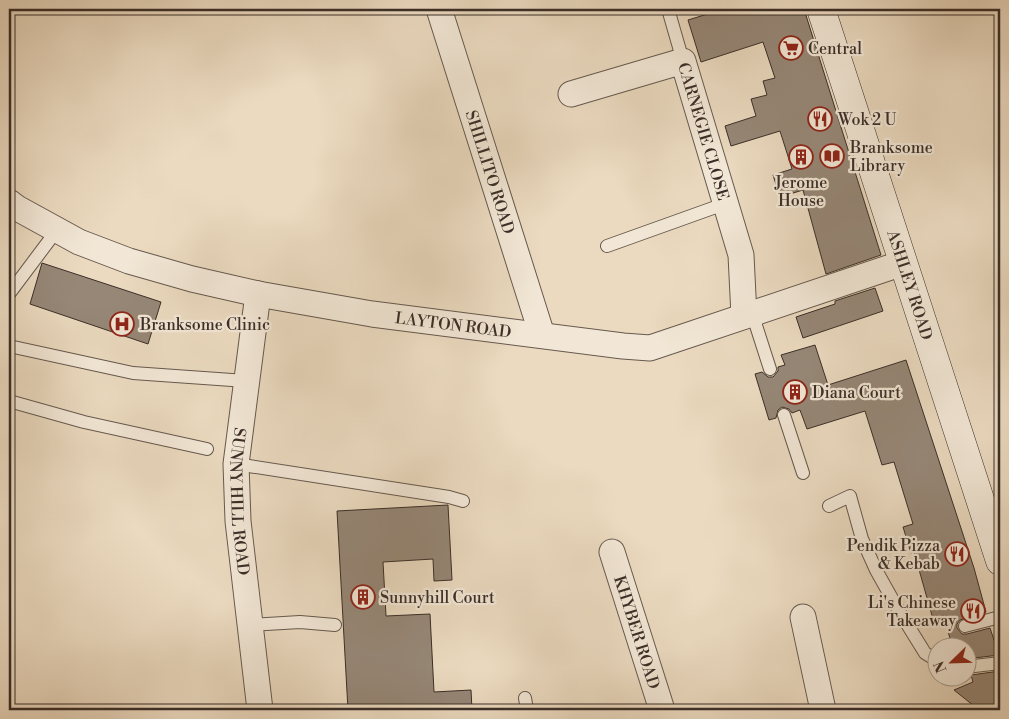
<svg xmlns="http://www.w3.org/2000/svg" width="1009" height="719" viewBox="0 0 1009 719" font-family="'Libre Bodoni',serif">
  <style>
    .building { fill: #968777; stroke: #3a2e28 }
    .lines { fill: none; stroke-linecap: round; stroke-linejoin: round }
    .lane-casing { stroke: #66594e; stroke-width: 14 }
    .street-casing { stroke: #66594e; stroke-width: 27 }
    .secondary-casing { stroke: #3a2e28; stroke-width: 29 }
    .lane { stroke: #f2e7d6; stroke-width: 12 }
    .street { stroke: #f2e7d6; stroke-width: 25 }
    .secondary { stroke: #f2e7d6; stroke-width: 28 }
    .labels { text-anchor: middle; stroke-width: 4.5; stroke-linejoin: round; paint-order: stroke }
    .poi-label { font-size: 16px; fill: #3a2e28; stroke: #f2e7d6; text-anchor: start }
    .street-label { font-size: 16px; fill: #3a2e28; stroke: #f2e7d6 }
  </style>
  <rect width="100%" height="100%" fill="#ebdac0"/>
  <filter id="stains"><feTurbulence type="fractalNoise" baseFrequency=".004" numOctaves="4"/><feColorMatrix values="0 0 0 0 .2 0 0 0 0 .09 0 0 0 0 .02 0 0 0 .5 -.17"/></filter>
  <radialGradient id="worn" r=".72"><stop offset=".6" stop-color="#630" stop-opacity="0"/><stop offset="1" stop-color="#630" stop-opacity=".3"/></radialGradient>
  <path class="building" d="M724,9h80l77,246 -55,19 -23,-84 -23,7 -7,-22 19,-6 -12,-38 -49,15 -6,-20 31,-10 -5,-17 16,-4 -4,-14 12,-3 -12,-36 -62,20 -13,-42z
    M42,263l119,39 -13,42 -118,-40z
    M875,288l8,23 -80,27 -7,-21 39,-13v-3z
    M815,345l13,40 78,-25 68,208 12,44 -26,8 -3,4v4l5,6h5l23,-6 9,27 -33,4v-13h-3l-1,-3 -10,3 -8,-30 -11,3 -19,-67 -3,1 -8,-26 10,-3 -19,-62 -12,3 -17,-54 -58,18 -7,-19 -8,3 -3,-4 -7,-2 -4,3 -2,8 -7,2 -14,-46 7,-2 6,5h5l5,-6v-4l7,-2 -4,-10z
    M448,505l4,75 -18,1 -1,-22 -50,3 3,54 44,-2 4,78 37,-2 1,20h-124l-11,-199z
    M1000,671v39h-21l-25,-20 19,-8 -2,-7z"/>
  <g class="lines">
    <g class="lane-casing">
      <path id="lane" d="M668,9l15,52
        M607,246l120,-43
        M9,294l48,-64
        M752,313l18,56
        M9,346l124,27 113,8
        M9,401l75,21 123,27
        M784,415l19,58
        M236,464l213,33 14,4
        M829,506l21,-10 12,43 14,31 23,41 26,42 11,7
        M250,625l50,-3 35,3
        M965,626l35,-9
        M966,667l34,-4
        M525,698l2,12"/>
    </g>
    <g class="street-casing">
      <g id="street">
        <path id="s1" d="M439,9l103,326"/>
        <path id="s2" d="M571,94l112,-33 58,194 3,61"/>
        <path id="s3" d="M9,202l8,6 62,34 50,19 63,18 66,15 114,20 251,32 27,2 253,-85"/>
        <path id="s4" d="M258,294l-22,170 2,57 22,189"/>
        <path id="s5" d="M612,552l50,158"/>
        <path d="M803,617l20,93"/>
      </g>
    </g>
    <g class="secondary-casing">
      <g id="secondary">
        <path id="s6" d="M821,9l179,552"/>
      </g>
    </g>
    <use href="#lane" class="lane"/>
    <use href="#street" class="street"/>
    <use href="#secondary" class="secondary"/>
  </g>
  <defs>
    <g id="supermarket-ring" transform="scale(1.25)"><circle r="9.5" fill="#f2e7d6" stroke="#8f2418" stroke-width="1.5"/><path d="M-6-5.5h2.5l.6 2H6L4.5 2H-2.5L-4.4-4H-6ZM-1.5 3.2a1.3 1.3 0 1 0 .1 0ZM3 3.2a1.3 1.3 0 1 0 .1 0Z" fill="#8f2418"/></g>
    <g id="restaurant-ring" transform="scale(1.25)"><circle r="9.5" fill="#f2e7d6" stroke="#8f2418" stroke-width="1.5"/><path d="M-5-6h1v4h1v-4h1v4h1v-4h1v5L-1.5 .5V6h-2V.5L-5-1ZM5-6V6H3V1.5H1.5Q1.5-4 5-6Z" fill="#8f2418"/></g>
    <g id="library-ring" transform="scale(1.25)"><circle r="9.5" fill="#f2e7d6" stroke="#8f2418" stroke-width="1.5"/><path d="M-6-4Q-3-5.5-.7-3.5V5Q-3 3-6 4ZM6-4Q3-5.5 .7-3.5V5Q3 3 6 4Z" fill="#8f2418"/></g>
    <g id="building-ring" transform="scale(1.25)"><circle r="9.5" fill="#f2e7d6" stroke="#8f2418" stroke-width="1.5"/><path d="M-4-6H4V6H1V3H-1V6H-4ZM-2.5-4.3h1.7v1.8h-1.7ZM.8-4.3h1.7v1.8H.8ZM-2.5-1h1.7V.8h-1.7ZM.8-1h1.7V.8H.8Z" fill="#8f2418"/></g>
    <g id="hospital-ring" transform="scale(1.25)"><circle r="9.5" fill="#f2e7d6" stroke="#8f2418" stroke-width="1.5"/><path d="M-5-5h3v3.5h4V-5h3V5h-3V1.5h-4V5h-3Z" fill="#8f2418"/></g>
  </defs>
  <g fill-rule="evenodd">
    <use href="#supermarket-ring" x="791" y="48"/>
    <use href="#restaurant-ring" x="820" y="119"/>
    <use href="#library-ring" x="832" y="156"/>
    <use href="#building-ring" x="801" y="157"/>
    <use href="#hospital-ring" x="122" y="324"/>
    <use href="#building-ring" x="795" y="392"/>
    <use href="#restaurant-ring" x="957" y="554"/>
    <use href="#building-ring" x="363" y="597"/>
    <use href="#restaurant-ring" x="973" y="611"/>
  </g>
  <g class="labels">
    <g class="poi-label">
      <text x="808" y="54">Central</text>
      <text x="838" y="125">Wok 2 U</text>
      <text x="850" y="153">Branksome<tspan x="850" dy="18">Library</tspan></text>
      <text x="801" y="188" text-anchor="middle">Jerome<tspan x="801" dy="18">House</tspan></text>
      <text x="140" y="330">Branksome Clinic</text>
      <text x="812" y="398">Diana Court</text>
      <text x="940" y="551" text-anchor="end">Pendik Pizza<tspan x="940" dy="18">&amp; Kebab</tspan></text>
      <text x="380" y="603">Sunnyhill Court</text>
      <text x="956" y="608" text-anchor="end">Li's Chinese<tspan x="956" dy="18">Takeaway</tspan></text>
    </g>
    <g class="street-label">
      <text dy="6" stroke="none"><textPath href="#s2" startOffset="190">CARNEGIE CLOSE</textPath></text>
      <text dy="6" stroke="none"><textPath href="#s1" startOffset="171">SHILLITO ROAD</textPath></text>
      <text dy="6" stroke="none"><textPath href="#s6" startOffset="290">ASHLEY ROAD</textPath></text>
      <text dy="6" stroke="none"><textPath href="#s3" startOffset="465">LAYTON ROAD</textPath></text>
      <text dy="6" stroke="none"><textPath href="#s4" startOffset="209">SUNNY HILL ROAD</textPath></text>
      <text dy="6" stroke="none"><textPath href="#s5" startOffset="84">KHYBER ROAD</textPath></text>
    </g>
  </g>
  <rect width="1009" height="719" fill="none" stroke="#ebdac0" stroke-width="30"/>
  <rect x="10" y="10" width="989" height="699" fill="none" stroke="#3a2e28" stroke-width="2.5"/>
  <rect x="15" y="15" width="979" height="689" fill="none" stroke="#3a2e28"/>
  <g transform="translate(952 662) rotate(247)"><circle r="24" fill="#f2e7d6" stroke="#a89d90"/>
  <path d="M0-4L9 19L0 12L-9 19Z" fill="#8f2418"/>
  <text y="-8" font-size="14" font-weight="bold" text-anchor="middle" fill="#3a2e28">N</text>
  </g>
  <rect width="100%" height="100%" filter="url(#stains)"/>
  <rect width="100%" height="100%" fill="url(#worn)"/>
</svg>
